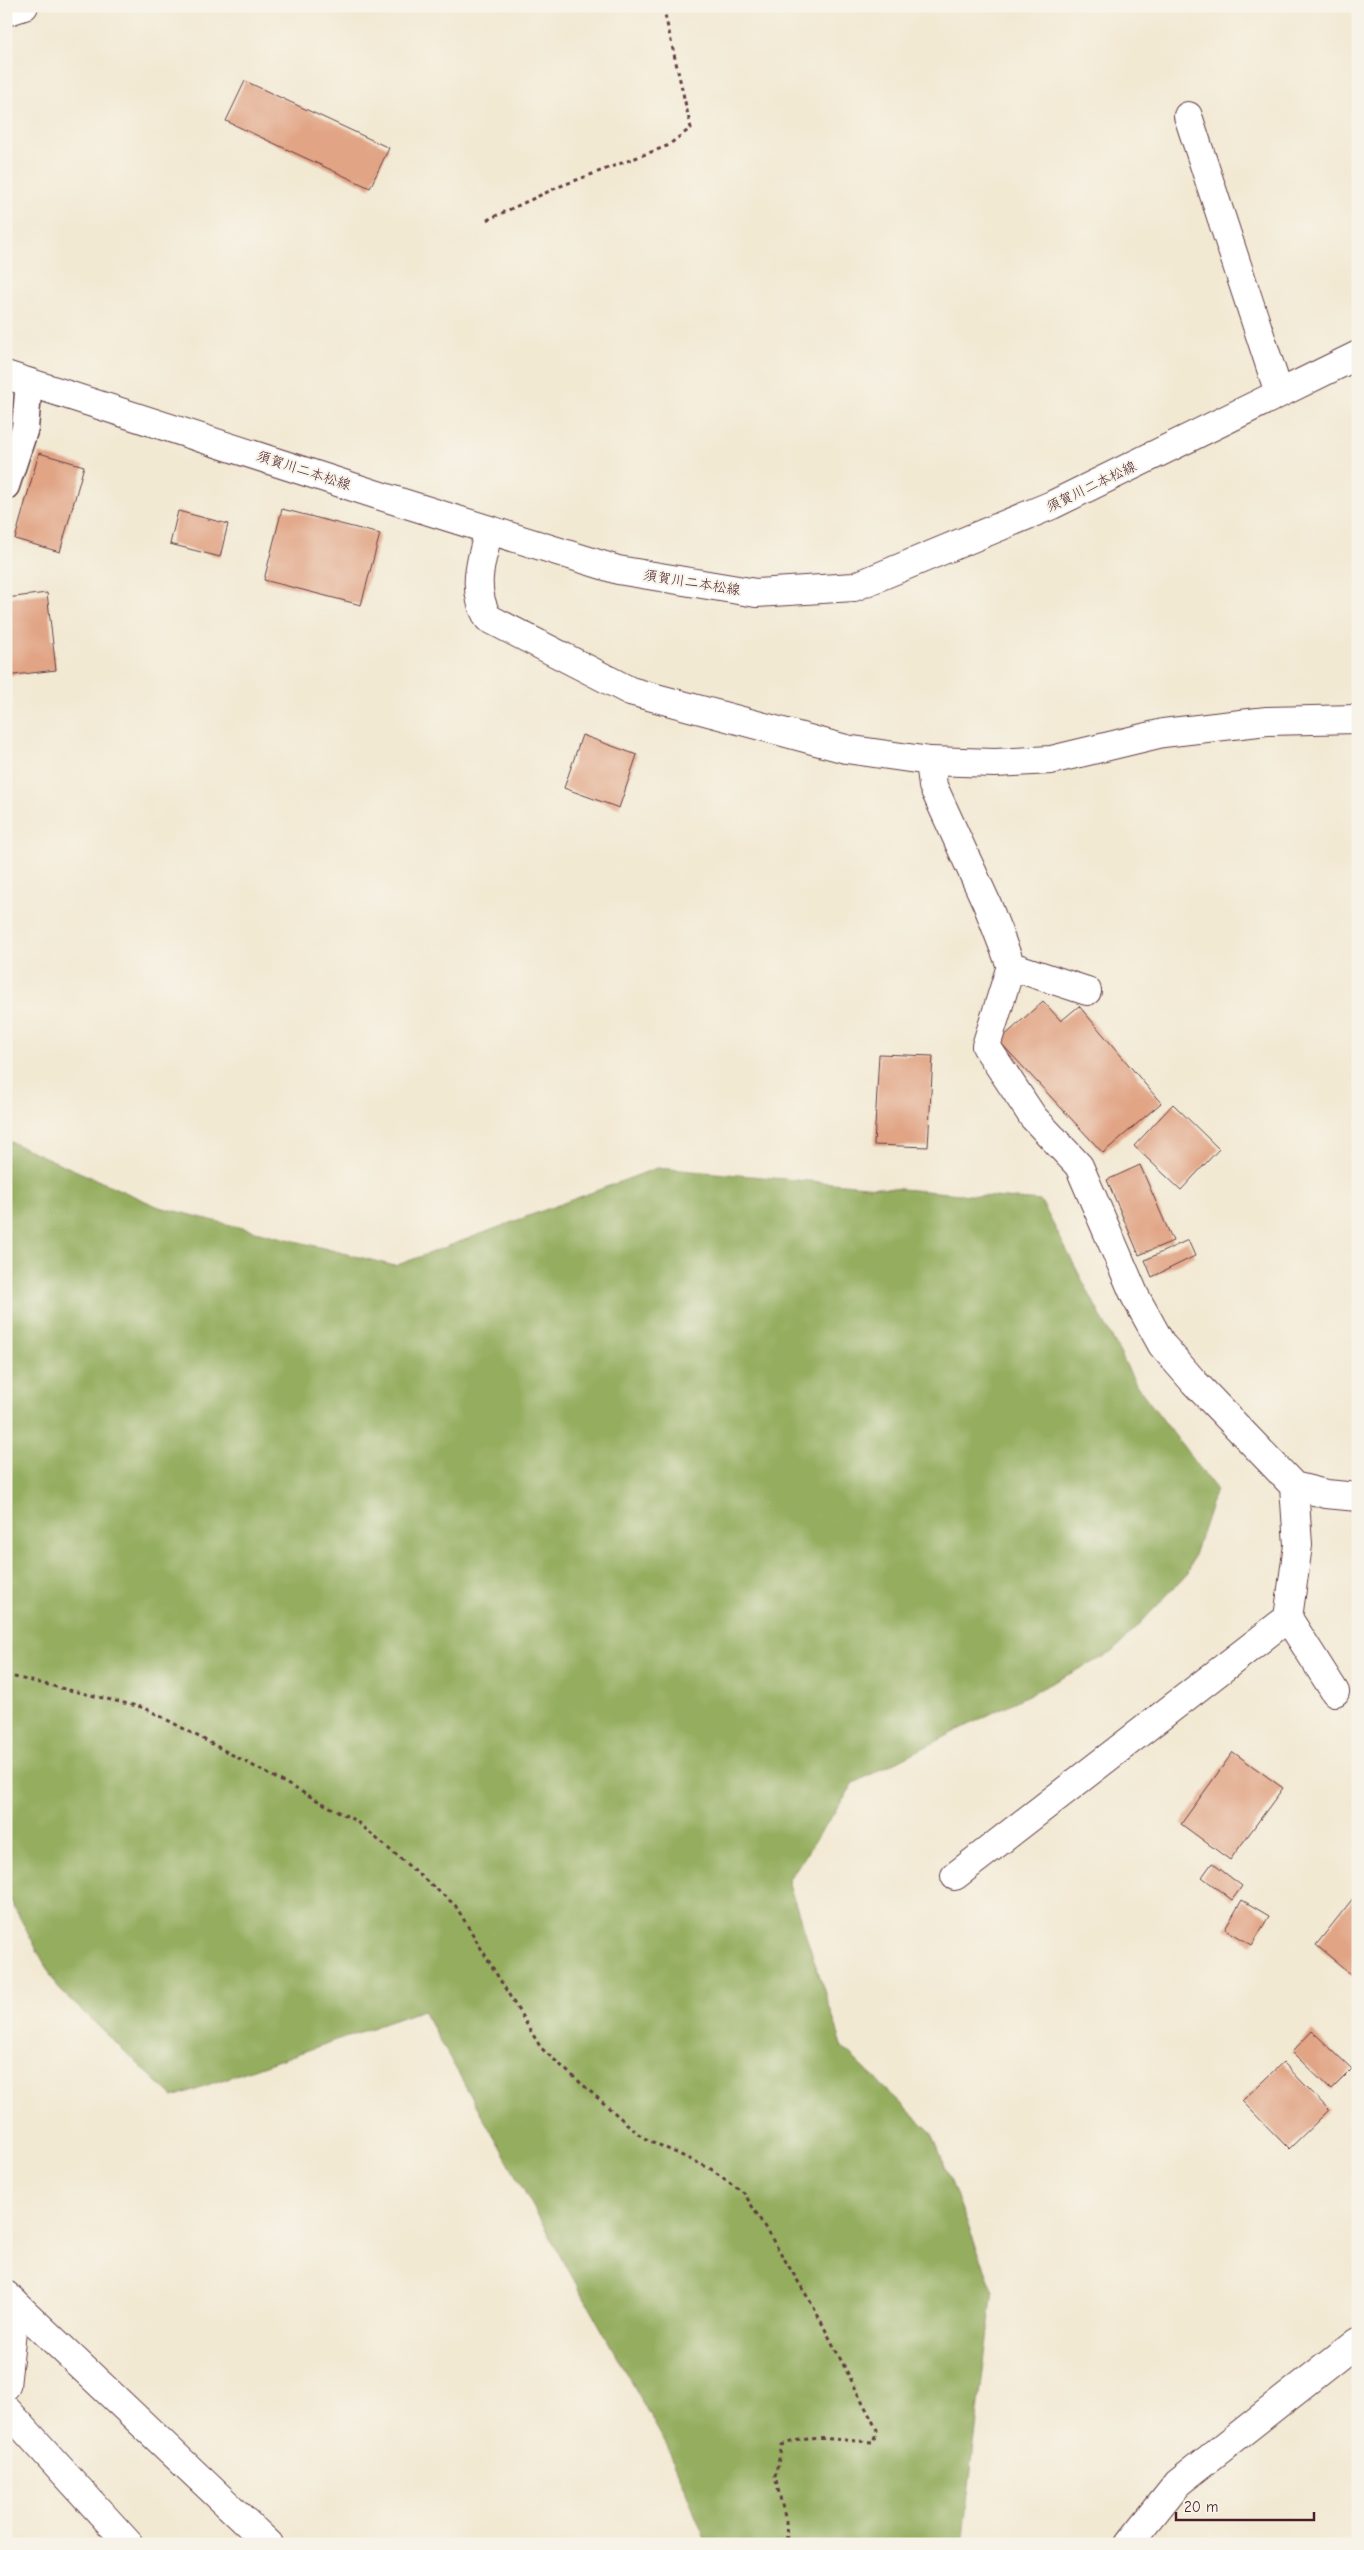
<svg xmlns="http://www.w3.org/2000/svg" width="1364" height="2550" viewBox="0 0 1364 2550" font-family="'Comic Neue','Klee One',sans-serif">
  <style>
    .forest { fill: #94ad5f; stroke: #6f6645 }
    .building { fill: #e1a485 }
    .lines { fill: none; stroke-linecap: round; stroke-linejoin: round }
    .service-casing { stroke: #633d44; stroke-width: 29 }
    .minor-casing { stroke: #633d44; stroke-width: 30 }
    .secondary-casing { stroke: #633d44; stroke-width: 30 }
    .path { stroke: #633d44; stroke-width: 3; stroke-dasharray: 4 4; stroke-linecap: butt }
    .service { stroke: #fff; stroke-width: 26 }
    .minor { stroke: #fff; stroke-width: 28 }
    .secondary { stroke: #fff; stroke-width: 28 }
    .labels { text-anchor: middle; stroke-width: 4; stroke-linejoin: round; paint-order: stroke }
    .street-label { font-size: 14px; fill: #4a1f2b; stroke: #f7f3e8 }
  </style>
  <rect width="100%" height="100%" fill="#f7f3e8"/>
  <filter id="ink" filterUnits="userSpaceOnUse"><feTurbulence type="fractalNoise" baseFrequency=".02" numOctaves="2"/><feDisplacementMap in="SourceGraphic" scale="10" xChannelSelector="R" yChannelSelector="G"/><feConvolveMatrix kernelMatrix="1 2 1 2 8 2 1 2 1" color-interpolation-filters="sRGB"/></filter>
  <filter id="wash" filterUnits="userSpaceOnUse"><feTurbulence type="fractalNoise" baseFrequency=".0096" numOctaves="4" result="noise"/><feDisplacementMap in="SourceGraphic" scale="20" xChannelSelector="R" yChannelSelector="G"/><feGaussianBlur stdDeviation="1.12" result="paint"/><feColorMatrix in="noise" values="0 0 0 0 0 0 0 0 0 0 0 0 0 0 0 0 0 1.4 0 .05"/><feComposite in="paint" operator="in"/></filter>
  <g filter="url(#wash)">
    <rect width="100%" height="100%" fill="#f2e9d3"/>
    <path class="forest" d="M6,1140l153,67 236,59 262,-98 384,33 96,185 79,103 -28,84 -75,79 -259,131 -66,98 55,167 89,85 61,157 -31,254h-255l-39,-96 -245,-438 -250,87 -116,-110 -51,-95z"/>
    <g id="blocks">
      <path class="building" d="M245,81l144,67 -19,40 -144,-67z
        M39,453l45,13 -24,86 -45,-13z
        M282,509l98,25 -19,71 -97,-25z
        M178,511l50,13 -8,33 -50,-13z
        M47,593l9,77 -50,6v-78z
        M582,735l55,20 -18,53 -55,-20z
        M1043,1001l18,20 18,-15 82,97 -58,50 -104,-112z
        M879,1054l54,2 -5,91 -54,-2z
        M1173,1104l46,45 -38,41 -47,-44z
        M1140,1165l33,76 -34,14 -32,-75z
        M1188,1240l7,16 -43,21 -7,-17z
        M1233,1752l50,36 -53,72 -49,-36z
        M1212,1863l30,23 -10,14 -30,-23z
        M1358,1892v88l-42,-35z
        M1242,1900l27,16 -17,29 -27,-16z
        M1312,2031l40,38 -21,21 -39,-38z
        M1283,2062l46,48 -40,39 -47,-48z"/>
    </g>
  </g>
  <g filter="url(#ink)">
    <use href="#blocks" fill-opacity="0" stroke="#633d44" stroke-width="1"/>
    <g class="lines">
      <g class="service-casing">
        <path id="service" d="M6,486l19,-58 4,-46"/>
      </g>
      <g class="minor-casing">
        <path id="minor" d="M6,12l18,-6
          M1188,116l91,277
          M489,530c-8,32 -18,58 -1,88l142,73 216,58 84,12 65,2 56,-3 112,-27 104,-12 91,-2
          M930,761l3,25 54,118 24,62 76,25
          M1011,966l-25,80 47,71 46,49 56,130 27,49 32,37 100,104 32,8 32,3
          M1288,1618l47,74
          M955,1876l333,-258 10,-73 -4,-59
          M6,2295l263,249
          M6,2386l9,-83
          M6,2409l123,135
          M1129,2544l49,-61 180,-142"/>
      </g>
      <g class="secondary-casing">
        <path id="secondary" d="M6,375l381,123 231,72 138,23 98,-6 198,-82 306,-150"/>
      </g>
      <path class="path" d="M487,220l71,-33 109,-41 24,-18 -28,-122
        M6,1675l139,33 211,113 99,84 86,143 101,89 69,32 33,24 69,113 64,124 -4,12c-31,-1 -61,-9 -91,3l-7,32 11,44 1,23"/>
      <use href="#service" class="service"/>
      <use href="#minor" class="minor"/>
      <use href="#secondary" class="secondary"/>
    </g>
  </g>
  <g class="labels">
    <g class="street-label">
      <text transform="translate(304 470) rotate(18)" y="5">須賀川二本松線</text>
      <text transform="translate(1091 486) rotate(-26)" y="5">須賀川二本松線</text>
      <text transform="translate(692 582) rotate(9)" y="5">須賀川二本松線</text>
    </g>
  </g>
  <rect width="1364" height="2550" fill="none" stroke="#f7f3e8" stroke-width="25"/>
  <path d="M1176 2512v8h138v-8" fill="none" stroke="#4a1f2b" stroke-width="2.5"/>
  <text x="1184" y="2512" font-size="15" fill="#4a1f2b" stroke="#f7f3e8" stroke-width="4" paint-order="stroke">20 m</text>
</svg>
